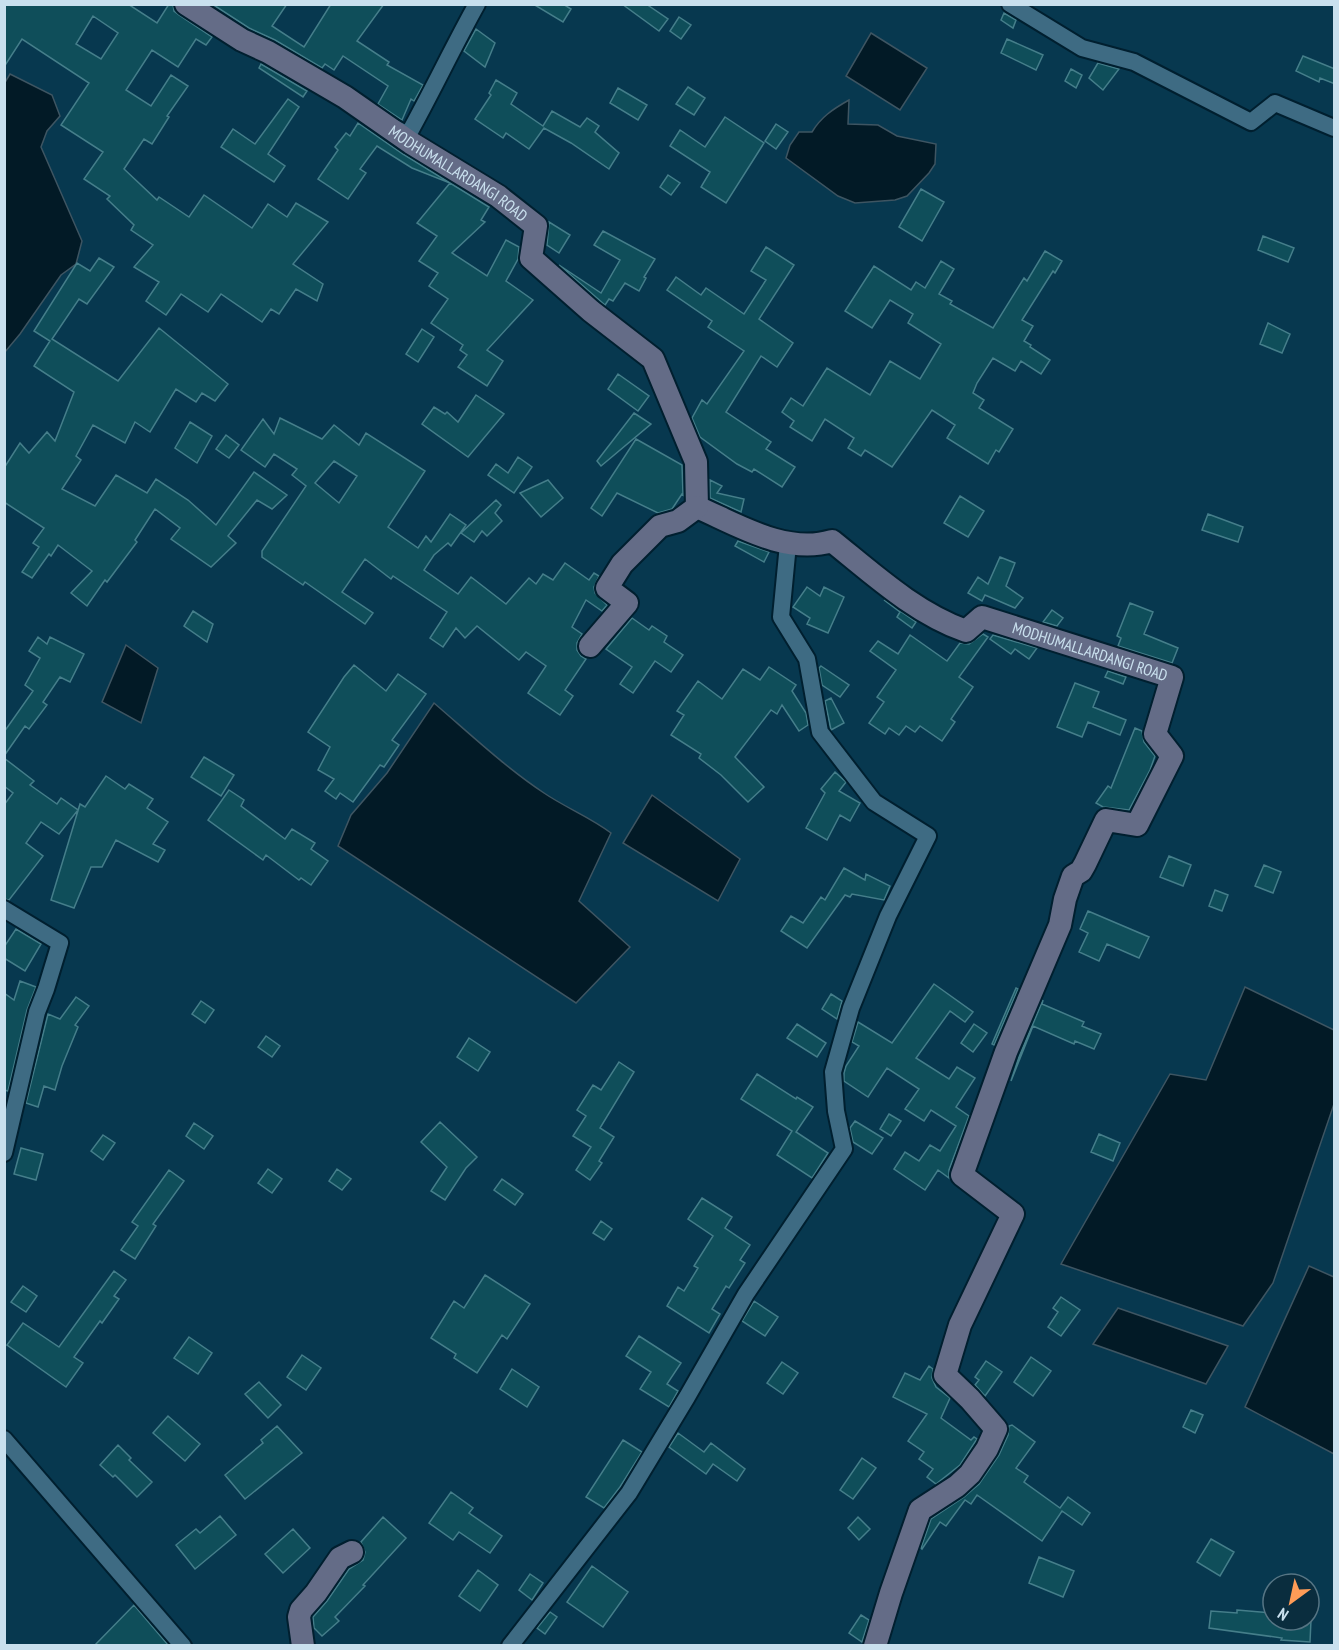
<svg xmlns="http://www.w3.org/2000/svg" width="1339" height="1650" viewBox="0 0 1339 1650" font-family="'PT Sans Narrow',sans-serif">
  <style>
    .water { fill: #021a26; stroke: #3e5562; stroke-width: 1.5 }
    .building { fill: #0f4e5a; stroke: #457e8a; stroke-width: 1.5; fill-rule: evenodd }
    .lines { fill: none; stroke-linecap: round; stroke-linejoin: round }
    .street-casing { stroke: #001f2f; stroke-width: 20 }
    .secondary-casing { stroke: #001f2f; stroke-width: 26 }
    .street { stroke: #3e6b83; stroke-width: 16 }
    .secondary { stroke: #646c87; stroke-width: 22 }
    .labels { text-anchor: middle; stroke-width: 4.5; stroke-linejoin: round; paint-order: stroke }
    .street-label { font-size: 16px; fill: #c9e0ee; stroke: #0a2d3e }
  </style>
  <rect width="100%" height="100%" fill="#07384f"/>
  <path class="water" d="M871,33l56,35 -27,42 -54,-34z
    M10,74l42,21 8,21 -13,15 -6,16 41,94 -6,23 -15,11 -41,59 -15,18 -1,-268z
    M849,100l-1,24 30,1 19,11 39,8 -1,20 -6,9 -22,23 -12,4 -40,3 -17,-7 -52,-38 4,-13 9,-13h13c9,-15 21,-23 37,-32z
    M126,645l32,23 -17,55 -39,-21z
    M434,703c36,31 71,64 110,90 22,15 46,24 67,40l-32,68 51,46 -54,56 -238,-157 13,-31 36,-42z
    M652,795l88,64 -22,42 -95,-58z
    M1245,987l89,43v74l-61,179 -30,43 -182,-62 109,-190 36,6z
    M1309,1266l25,11v177l-89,-47z
    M1118,1308l110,38 -22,38 -113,-40z"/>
  <path class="building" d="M4,4h124l29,19 12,-19h4l1,7 5,4 33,22 -6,8 -10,-6 -18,28 -26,-17 -26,40 25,16 20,-31 17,11 -21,30 2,1 -17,27 -8,-5 -20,30 33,31 2,-3 30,20 15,-22 48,33 16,-24 19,13 9,-14 32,19 -35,42 30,20 -6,17 -21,-12 -17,25 -8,-5 -9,13 -41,-28 -13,18 -27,-18 -15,21 -20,-14 13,-19 -25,-15 19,-22 -22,-15 3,-5 -27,-26 3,-3 -26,-17 19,-27 -42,-27 28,-42 -67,-44 -18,28zM93,16l25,17 -17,26 -25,-15z
    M212,4h75l-15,22 32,21 27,-43h53l-27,37 32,21 -2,3 36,20 -9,16 -3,-2 -9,21 -24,-16 10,-18 -45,-30 -9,14 -9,-6 -3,4 -47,-28 -26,-12z
    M533,4h30l8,5 -8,13z
    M622,4h24l22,15 -9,12z
    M1004,13l12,7 -3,8 -12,-8z
    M679,17l12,8 -10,14 -11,-8z
    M476,29l19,14 -10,24 -21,-16z
    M1007,39l36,16 -7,15 -35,-17z
    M1303,56l32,13v15l-15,-6 -1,4 -23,-11z
    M1098,63l21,6 -16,21 -14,-12z
    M261,64l46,27 -4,6 -44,-29z
    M1071,69l11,6 -6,13 -11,-7z
    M496,80l21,13 -6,11 32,22 9,-15 28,16 7,-9 12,8 -4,6 24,21 -10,16 -38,-26 -27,-15 -15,21 -23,-16 -3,5 -28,-19 16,-24 -2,-2z
    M688,87l17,11 -11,17 -18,-11z
    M618,88l29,17 -9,15 -28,-17z
    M288,99l11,8 -31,47 17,12 -11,16 -53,-35 12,-18 22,15z
    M725,117l39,26 -38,60 -25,-16 9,-15 -40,-26 10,-16 25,17z
    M358,123l45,31 86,53 -8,13 4,2 -33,31 35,23 19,-36 13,7 -1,12 -12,22 27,19 -46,50 16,11 -16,25 -29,-19 9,-12 -7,-5 3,-5 -32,-22 17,-24 -19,-13 9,-13 -19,-12 18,-25 -20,-13 33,-40 -38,-15 -35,-22 -17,23 6,4 -18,26 -30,-20 20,-29 -3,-3 11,-14 4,3z
    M776,124l12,8 -12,17 -11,-8z
    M668,175l12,8 -9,12 -11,-8z
    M921,189l23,13 -22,39 -23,-14z
    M549,222l21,13 -11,18 -12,-8z
    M603,231l52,28 -11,18 2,1 -7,13 -14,-8 -12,18 -4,-2 -4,6 -46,-40 42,28 19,-33 -26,-15z
    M1263,236l31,12 -6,14 -30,-12z
    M766,247l28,18 -35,54 34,24 -16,24 -16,-11 -35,56 45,30 -5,7 29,18 -13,20 -28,-18 -2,3 -15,-8 -37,-27 -8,-19 10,-18 5,4 37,-53 -36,-24 4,-6 -45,-31 9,-13 25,18 5,-7 38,26 22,-34 -15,-9z
    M1045,251l17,10 -7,12 -2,-2 -31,49 11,6 -9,15 7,4 -1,2 20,13 -9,14 -20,-13 -6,10 -22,-13 -16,25 -4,10 11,7 -5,8 34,21 -14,23 -3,-2 -8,14 -41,-26 8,-13 -23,-15 -40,57 -27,-17 -4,6 -13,-8 6,-10 -29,-19 -13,22 -22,-14 4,-6 -12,-9 9,-14 12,8 24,-38 43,27 20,-34 30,18 21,-35 -33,-21 5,-9 -23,-14 -18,28 -27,-17 29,-45 37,24 5,-8 9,6 16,-27 13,8 -15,25 13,7 -2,3 43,24 31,-50 3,3z
    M99,258l15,9 -27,37 -8,-5 -27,40 66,42 41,-53 69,56 -13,17 -13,-8 -6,9 -20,-13 -26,43 -15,-10 -10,21 -32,-18 -17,31 5,4 -19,29 33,17 21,-31 31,18 9,-14 32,21 28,25 38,-53 33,23 -15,14 -15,-9 -29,36 8,7 -25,24 -40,-28 9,-11 -25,-19 -20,31 2,2 -30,40 -2,-2 -18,26 -16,-13 21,-22 -34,-26 -7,11 -2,-2 -17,24 -10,-6 17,-25 -6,-4 11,-15 -40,-26v-34l16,-25 9,10 18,-21 8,9 19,-49 -40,-26 16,-25 -16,-10 43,-68 13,8z
    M1268,323l22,11 -8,19 -22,-9z
    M422,329l12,8 -16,25 -12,-8z
    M618,374l31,22 -11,15 -30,-22z
    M476,395l28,19 -36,43 -46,-33 12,-17 11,7 2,-2 11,10z
    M634,413l17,11 -50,42 -4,-5z
    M280,418l42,21 12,-14 25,20 7,-12 59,38 -37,56 30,21 8,-12 5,6 19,-28 16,11 -15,21 -3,-3 -14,12 -10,15 34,24 13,-17 35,27 23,-26 7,6 7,-10 10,6 12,-17 24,17 5,-7 5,3 -5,11 1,6 12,12 -5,6 -16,-11 -14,27 10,7 -5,9v7l4,6 5,3 -21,31 8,6 -13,19 -32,-22 18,-27 -20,-14 -7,8 -42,-34 -12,12 -9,-10 -13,19 -13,-9 17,-26 -54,-36 -2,3 -26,-20 -23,33 31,21 -8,11 -60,-42 -2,3 -41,-28v-6l44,-65 -14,-11 5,-6 -23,-15 -9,13 -24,-17 22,-31 11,15zM334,461l23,15 -18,27 -24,-20z
    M190,422l22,14 -15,27 -22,-15z
    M226,435l13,10 -10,13 -13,-9z
    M636,439l46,26 1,30 -1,-1 -10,15 -14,4 -41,-20 -15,23 -11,-8z
    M518,457l14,10 -18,26 -26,-18 8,-11 12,9z
    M548,480l15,18 -22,19 -21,-24z
    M710,480l12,6 -5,7 27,6 -3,13 -31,-14z
    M960,496l24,15 -16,26 -24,-14z
    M496,500l5,5 -6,8 7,8 -15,15 -5,-5 -8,11 -13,-9z
    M1208,514l35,13 -5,15 -36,-12z
    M738,541l31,11 -5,10 -29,-16z
    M1000,557l15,6 -9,23 17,12 -8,10 -30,-13 -3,6 -14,-8 10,-16 10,7z
    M807,587l13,9 4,-9 20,10 -16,36 -21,-9 3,-6 -17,-11z
    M884,600l32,22 -4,6 -15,-11 3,-5z
    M1130,603l23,9 -9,22 34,14 -6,15 -54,-17 3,-8 -4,-2z
    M1052,610l11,8 -6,8 -14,-4z
    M193,611l20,13 -6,18 -23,-16z
    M632,618l17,12 3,-4 15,10 -3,6 19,13 -12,17 -16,-11 -22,32 -13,-9 12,-17 -26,-18z
    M983,634l5,3 -29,40 14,10 -22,32 4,3 -13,19 -22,-15 -5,6 -9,-6 -7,9 -10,-7 -4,6 -16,-11 15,-21 -7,-5 19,-27 -26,-19 8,-10 20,13 12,-19 37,26 13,-18 9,1z
    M993,635l44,13 -8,11 -14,-10 -4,5 -21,-15z
    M38,637l9,7 3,-7 34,17 -14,28 -10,-5 -17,25 4,3 -18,24 -4,-3 -21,30v-24l29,-41 -8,-6 15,-27 -11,-7z
    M354,665l32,26 12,-17 28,20 -34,46 7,5 -15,22 -4,-2 -27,37 -13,-9 -4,6 -11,-8 9,-12 -16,-9 12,-23 -22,-15 36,-55z
    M821,666l28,19 -9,12 -18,-12 -3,-17z
    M769,667l27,18 -4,6 14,22 2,12 -9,6 -17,-26 -5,9 -6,-4 -36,47 29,30 -16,15 -27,-27 -22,-17 2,-4 -30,-19 13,-20 -7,-4 21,-30 24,18 21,-30 17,11z
    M1108,671l18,6 -3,7 -18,-7z
    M1075,683l24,9 -6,15 33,13 -6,15 -32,-13 -6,15 -25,-10z
    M831,698l13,25 -13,7 -6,-29z
    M1135,728l7,3 2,11 11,14 -5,14 -21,40 -26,-3 -7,-4 12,-17 3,2z
    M204,757l30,18 -13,21 -30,-19z
    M4,758l30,23 -4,4 27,19 4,-6 17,12 -19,24 -18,-12 -15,21 17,13 -34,44 -5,-1v-94l9,-12 -9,-7z
    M835,772l11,10 -7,9 21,12 -10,18 -10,-6 -13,25 -21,-12 19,-35 -4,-4z
    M106,776l19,13 4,-5 24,15 -6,9 21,14 -15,22 12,6 -7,12 -42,-22 -14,27h-11l-17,41 -23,-8 29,-96 5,3z
    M229,790l15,10 -3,6 44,33 7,-10 23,14 -4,6 17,12 -17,24 -10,-7 -2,2 -33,-25 -3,5 -55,-40z
    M1169,856l22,9 -8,21 -23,-9z
    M1264,865l17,7 -8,21 -18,-7z
    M844,868l21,12 1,-6 24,12 -6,14 -32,-6 -2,3 -5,-2 -38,53 -26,-17 10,-15 12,7 18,-26 4,3z
    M1215,890l13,5 -6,16 -13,-5z
    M1088,911l61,26 -10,21 -32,-14 -8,17 -20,-9 9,-19 -8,-4z
    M16,929l25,15 -16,27 -21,-13v-11z
    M20,981l16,6 -9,23 -19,81 -4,-1v-97l10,7z
    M934,984l39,28 -8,10 -15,-11 -34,47 33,21 8,-12 18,11 -19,29 13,9 -20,54v8l-11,-8 -13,20 -31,-21 11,-17 14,9 11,-16 10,6 16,-25 -25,-16 -7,11 -19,-12 14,-20 -32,-21 -19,29 -24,-16v-8l2,-7 13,-20 -7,-4 6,-20 34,21z
    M1016,988l2,1 -24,56 -2,-1z
    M831,994l11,7 -5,18 -15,-10z
    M76,997l13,9 -14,19 3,2 -16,39 -7,24 -11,-4 -6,21 -12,-4 22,-89 12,5z
    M1043,1000l-1,4 42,18 -2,4 19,8 -7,15 -19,-8 -1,3 -41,-18 -22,55 8,-24z
    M201,1001l13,9 -9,13 -13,-9z
    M797,1024l29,19 -9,14 -30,-19z
    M974,1024l13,9 -14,19 -12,-9z
    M266,1036l14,10 -8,11 -14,-10z
    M469,1038l21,14 -12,19 -21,-14z
    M619,1062l15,10 -34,56 14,9 -15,24 3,2 -12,17 -14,-10 15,-23 -18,-11 13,-20 -9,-6 16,-25 8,5z
    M757,1074l39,25 1,-2 16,10 -17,25 32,21 -16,25 -35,-23 15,-24 -51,-32z
    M889,1114l12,7 -10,15 -11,-7z
    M855,1121l28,17 -11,16 -19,-12 -3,-14z
    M440,1122l37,35 -11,11 -21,32 -14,-9 16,-24 -26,-25z
    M194,1123l19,13 -9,13 -18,-13z
    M1099,1134l21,9 -7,18 -22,-9z
    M103,1135l12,8 -12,17 -12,-9z
    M21,1148l22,6 -7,26 -22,-6z
    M268,1169l14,10 -10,14 -14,-10z
    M337,1169l14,10 -9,11 -13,-9z
    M169,1170l15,11 -31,43 3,2 -21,33 -14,-9 17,-24 -6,-4z
    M502,1179l21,15 -8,11 -21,-15z
    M702,1198l30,19 -7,11 25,17 -10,15 5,3 -16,25 -3,-2 -14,23 8,5 -11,19 -42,-27 11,-19 6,4 14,-23 -4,-2 19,-30 -25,-17z
    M601,1221l11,8 -8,11 -11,-7z
    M114,1271l12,9 -12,16 5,3 -17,24 -2,-2 -26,36 9,6 -17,24 -59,-42 16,-22 36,24z
    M485,1275l45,29 -23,35 -5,-4 -25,38 -23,-15 2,-4 -25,-16 23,-37 10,7z
    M23,1286l14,10 -11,16 -15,-10z
    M1061,1297l19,13 -19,26 -13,-9 10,-15 -5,-4z
    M754,1301l24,16 -13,19 -23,-15z
    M639,1336l42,27 -14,21 11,7 -9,16 -29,-18 11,-17 -25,-16z
    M189,1337l23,16 -14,21 -24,-16z
    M302,1355l19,13 -15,22 -19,-13z
    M1031,1357l20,14 -18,25 -19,-14z
    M986,1361l16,11 -17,24 -10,-11 4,-5 -4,-3z
    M782,1362l16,11 -15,21 -16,-11z
    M929,1366l4,3 -1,9 4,9 14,11 -9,20 30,22 3,-3 3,2 -17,26 -24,19 -9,-7 6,-8 -14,-10 5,-7 -16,-11 19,-27 -34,-17 12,-24 15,7z
    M512,1369l27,18 -12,20 -27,-18z
    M259,1382l22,23 -13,13 -23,-24z
    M1191,1410l12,5 -8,18 -12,-6z
    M168,1416l32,28 -15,17 -32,-28z
    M1012,1425l23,17 -19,26 12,8 -4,6 36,26 8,-11 22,16 -8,12 -20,-14 -20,30 -65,-46 -6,9 -6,-4 -19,26 -6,-4 -18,27 -1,-1 10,-29 33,-22 15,-13 20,-29 9,-20 1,-9z
    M277,1426l25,27 -57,46 -20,-24 38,-32 -2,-3z
    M678,1433l26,19 7,-9 34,26 -8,12 -24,-17 -7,10 -37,-27z
    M623,1440l19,12 -22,35 -16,21 -18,-11z
    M118,1445l13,13 -2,2 23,22 -15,15 -22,-22 -2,2 -13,-12z
    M862,1458l14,10 -23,31 -13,-9z
    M451,1492l22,16 -4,5 33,23 -12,17 -31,-21 -6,8 -24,-17z
    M220,1516l16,19 -41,34 -19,-24 20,-16 4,4z
    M383,1517l23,21 -43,47 2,1 -30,31 4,4 -17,15 -8,-8 -1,-11 14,-16 22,-32 14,-9 2,-8 -4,-10z
    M858,1517l12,12 -11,11 -11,-12z
    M293,1529l17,19 -27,25 -18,-19z
    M1211,1539l23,13 -14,24 -23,-14z
    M1039,1557l35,14 -11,26 -34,-14z
    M592,1566l36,26 -25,35 -36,-25z
    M478,1570l20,15 -18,26 -21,-15z
    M530,1574l13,9 -11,17 -13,-10z
    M134,1605l35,41h-75z
    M1237,1610l36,3v7h38l-1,22 -29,-2 1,-2 -73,-10 2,-17 26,2z
    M550,1612l7,5 -12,17 -8,-6z
    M861,1615l8,5 -7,22 -13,-9z"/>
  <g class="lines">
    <g class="street-casing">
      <path id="street" d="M1010,4l72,44 52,14 117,60 24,-19 59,25
        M394,128l14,7c24,-43 45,-88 69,-131
        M4,909l56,34 -14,46 -9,23 -33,141
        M4,1439l179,207
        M510,1646l119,-153 58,-96 59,-103 98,-145 -8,-38 -3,-39 18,-64 37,-92 40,-80 -54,-34 -54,-70 -13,-73 -26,-42 7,-73"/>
    </g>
    <g class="secondary-casing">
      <g id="secondary">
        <path id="s1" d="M186,4l56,36 26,12 77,45 66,46 87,53 38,30 -5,32 60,53 62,48 43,103 1,45c41,18 89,48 135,34 41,33 83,72 134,90l16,-14 190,60 -17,57 17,22 -35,69 -31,-5 -21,44 -4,7 -8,5 -8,23 -5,26 -54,127 -44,123 51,39 -53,111 -15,50 25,24 26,30 -9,20 -17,25 -13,12 -37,24 -29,83 -16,53"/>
        <path d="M590,646l37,-43 -20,-15 15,-24 38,-38 18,-5 19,-14"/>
        <path d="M303,1646l-4,-29 2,-7 15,-17 24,-35 12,-6"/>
      </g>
    </g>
    <use href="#street" class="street"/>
    <use href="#secondary" class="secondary"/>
  </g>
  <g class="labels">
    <g class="street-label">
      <text dy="6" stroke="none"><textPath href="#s1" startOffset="321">MODHUMALLARDANGI ROAD</textPath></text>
      <text dy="6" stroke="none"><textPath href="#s1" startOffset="1202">MODHUMALLARDANGI ROAD</textPath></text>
    </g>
  </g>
  <rect width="1339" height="1650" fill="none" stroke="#c9e0ee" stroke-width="12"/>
  <g transform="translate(1291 1602) rotate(213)"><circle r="28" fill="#0a2d3e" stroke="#567584" stroke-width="1.5"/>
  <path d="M0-4.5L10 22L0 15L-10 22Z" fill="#fe9c57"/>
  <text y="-9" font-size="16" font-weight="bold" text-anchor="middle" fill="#c9e0ee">N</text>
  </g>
</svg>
